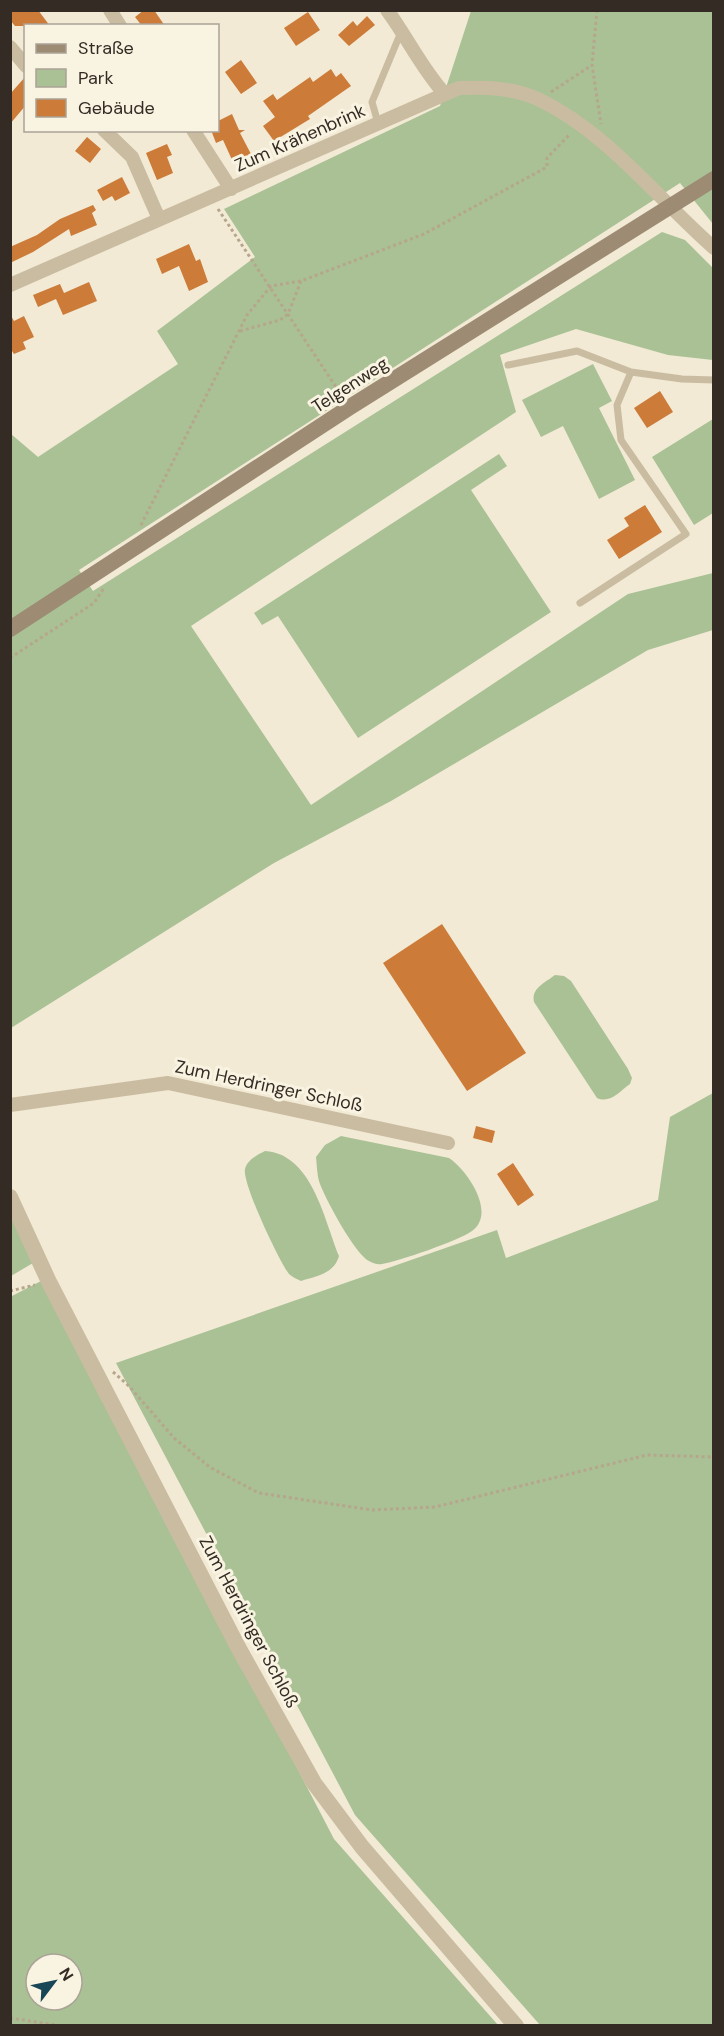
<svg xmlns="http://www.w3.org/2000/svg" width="724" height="2036" viewBox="0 0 724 2036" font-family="'DM Sans',sans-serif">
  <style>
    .green { fill: #a9c195; fill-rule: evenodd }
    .building { fill: #cc7b39 }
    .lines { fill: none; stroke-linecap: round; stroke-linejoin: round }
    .path { stroke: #b5a68c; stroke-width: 3; stroke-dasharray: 3 3; stroke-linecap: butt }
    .service { stroke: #cabca1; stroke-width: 7 }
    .minor { stroke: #cabca1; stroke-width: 14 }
    .tertiary { stroke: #cabca1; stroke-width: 16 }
    .secondary { stroke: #9d8b73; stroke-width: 16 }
    .labels { text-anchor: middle; stroke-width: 6; stroke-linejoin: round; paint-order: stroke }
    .street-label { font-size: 18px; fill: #342c24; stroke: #f9f3e2 }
  </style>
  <rect width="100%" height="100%" fill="#f2ead5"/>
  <path class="green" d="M471,11h242v213l-33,-41 -601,387 14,21 569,-359 23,8 28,28v92l-45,-5 -92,-26 -76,26 16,57 -325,214 120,179 317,-211 85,-21v57l-65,20 -257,151 -117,62 -263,165v-594l27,23 140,-93 -21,-33 98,-74 -31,-48 216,-103z
    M593,364l19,37 -13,7 36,72 -36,19 -36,-73 -22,11 -19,-37z
    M713,419v94l-19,12 -42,-68z
    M499,454l8,12 -36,24 80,122 -193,126 -80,-122 -16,9 -8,-12z
    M555,975l9,1 7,5 57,88 4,9 -2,6c-10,7 -20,20 -33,14l-63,-96c-3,-14 11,-19 21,-27z
    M713,1093v932h-173l-185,-210 -239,-452 381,-133 9,28 152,-58 12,-83z
    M341,1136l108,22c18,12 48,55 23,73 -14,10 -73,30 -90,33 -5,1 -9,-1 -13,-3 -14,-7 -43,-61 -49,-77 -3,-8 -3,-18 -4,-27l9,-12z
    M265,1151c47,3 59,68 74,105 -5,18 -23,20 -38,25 -4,-2 -9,-4 -12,-7 -10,-13 -47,-91 -44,-105 2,-9 12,-14 20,-18z
    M10,1214l23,49 -22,13h-1z
    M43,1280l291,559 164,186 -487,1 -1,-729zM36,1964h36v36h-36z"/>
  <path class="building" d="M10,10h28l12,16h-35l-5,-6z
    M144,10h10l11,16h-23l-7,-9z
    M308,12l12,18 -24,16 -12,-18z
    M367,16l8,9 -26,21 -11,-11 15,-14 4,5z
    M241,60l16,23 -16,11 -16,-22z
    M331,69l5,8 5,-4 10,13 -43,30 2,3 -36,22 -11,-15 12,-9 -12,-16 10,-7 4,6 33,-23 3,5z
    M26,76v29l-16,19v-30z
    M232,114l7,16h6l-5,3 11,21 -18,8 -10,-22 -7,3 -5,-13h7v-9z
    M87,137l14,12 -11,14 -15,-12z
    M167,144l5,11 -5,2 6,16 -16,7 -11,-27z
    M122,177l8,16 -15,8 -3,-5 -9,5 -6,-11z
    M93,205l3,5 -4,3 5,12 -26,11 -2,-7 -36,23 -23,11v-16l27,-12 23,-16z
    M189,244l7,17 4,-2 8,23 -19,9 -10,-25 -17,8 -6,-15z
    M89,282l8,19 -34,14 -7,-16 -18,8 -5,-12 27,-11 4,9z
    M10,314l4,7 10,-5 10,21 -11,5 3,7 -12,5 -4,-6z
    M660,391l13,21 -26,16 -13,-20z
    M645,505l17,27 -43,27 -12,-19 22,-14 -5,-8z
    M442,924l84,129 -59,38 -84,-128z
    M476,1126l19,5 -3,12 -19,-5z
    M513,1163l21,32 -16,11 -21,-32z"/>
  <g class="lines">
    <path class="path" d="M597,10l-5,55 9,59
      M551,92l41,-27
      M218,209l124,187
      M240,331l40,-11 8,-6 13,-33
      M141,525l106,-210 24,-29 30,-5 123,-47 123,-67v-9l23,-24
      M10,658l84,-55 10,-15
      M10,1291l25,-6
      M113,1372l16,14 45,52 37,30 48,25 113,17 63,-3 212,-52 67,2
      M10,2018l52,8"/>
    <path class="service" d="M378,123l-6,-21 29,-70
      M508,365l69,-14 54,21
      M580,603l106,-69 -65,-94 -4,-35 14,-33 51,7 32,1"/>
    <path class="minor" d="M110,10l10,16
      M387,10c20,27 35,59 57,83
      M10,47l16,19
      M104,130l28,27 27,62
      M193,130l38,59
      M10,285l449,-197c28,-1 56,0 81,12 68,33 118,99 174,148
      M10,1105l158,-22 280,60"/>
    <path class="tertiary" d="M10,1197l39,85 189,365 76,136 48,64 154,179"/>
    <path class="secondary" d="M10,629l340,-222 364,-228"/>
  </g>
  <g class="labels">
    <g class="street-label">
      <text transform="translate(300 138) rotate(-24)" y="6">Zum Krähenbrink</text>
      <text transform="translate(350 385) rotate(-33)" y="6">Telgenweg</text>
      <text transform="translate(269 1086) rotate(12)" y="6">Zum Herdringer Schloß</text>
      <text transform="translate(249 1622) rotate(62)" y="6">Zum Herdringer Schloß</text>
    </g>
  </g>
  <rect width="724" height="2036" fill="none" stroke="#342c24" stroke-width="24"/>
  <rect x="24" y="24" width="195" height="108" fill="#f9f3e2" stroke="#aaa396" stroke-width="1.5"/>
  <rect x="36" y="44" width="30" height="9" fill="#9d8b73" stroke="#aaa396" stroke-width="1.5"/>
  <text x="78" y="54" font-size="18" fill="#342c24">Straße</text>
  <rect x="36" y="69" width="30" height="18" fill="#a9c195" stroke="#aaa396" stroke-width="1.5"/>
  <text x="78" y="84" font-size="18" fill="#342c24">Park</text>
  <rect x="36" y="99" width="30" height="18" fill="#cc7b39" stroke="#aaa396" stroke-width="1.5"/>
  <text x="78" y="114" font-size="18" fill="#342c24">Gebäude</text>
  <g transform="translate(54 1982) rotate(58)"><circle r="28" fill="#f9f3e2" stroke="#aaa396" stroke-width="1.5"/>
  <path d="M0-4.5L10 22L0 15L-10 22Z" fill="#194656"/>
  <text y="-9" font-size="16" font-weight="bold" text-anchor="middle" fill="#342c24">N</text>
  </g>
</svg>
